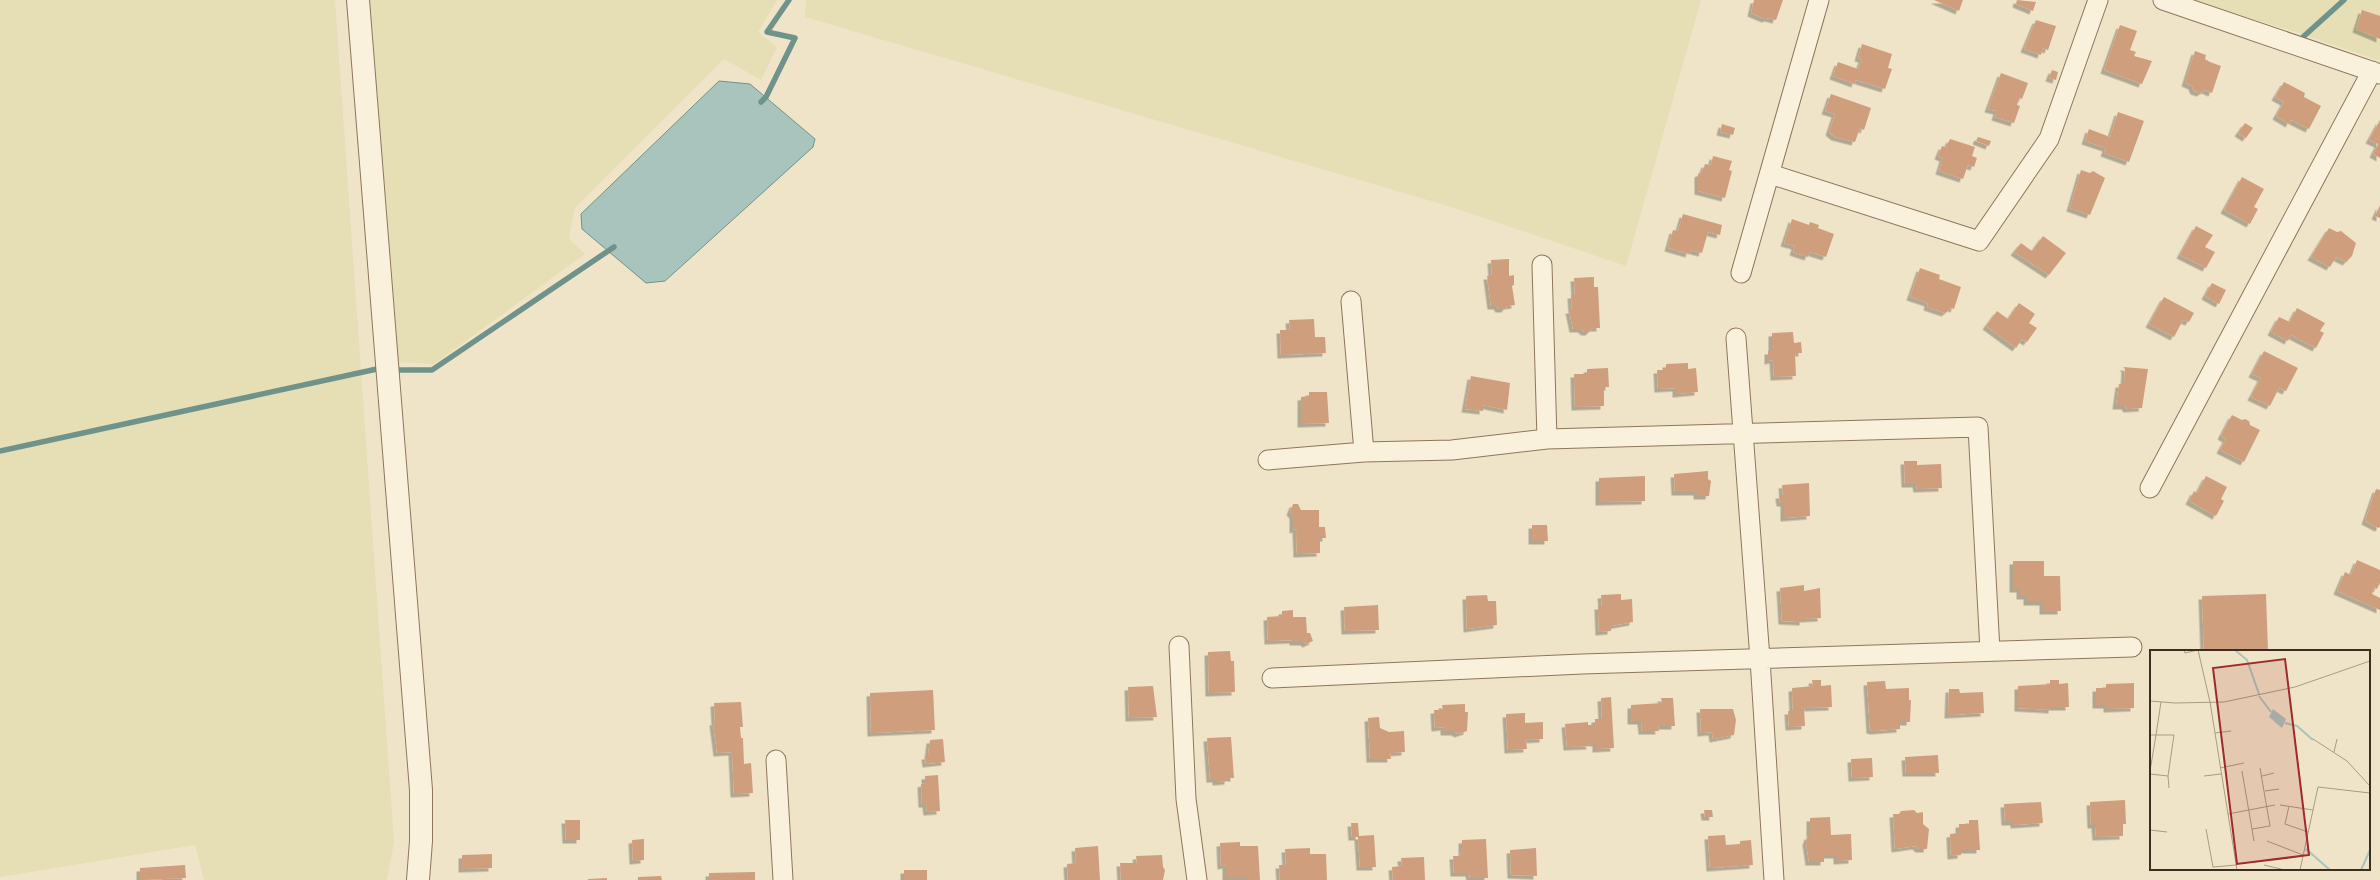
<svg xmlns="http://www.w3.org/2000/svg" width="2380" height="880" viewBox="0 0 2380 880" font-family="Spectral,serif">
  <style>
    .farmland { fill: #e6deb5 }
    .water { fill: #a9c4bc; stroke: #6f938a }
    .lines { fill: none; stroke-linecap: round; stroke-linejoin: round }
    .stream { stroke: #6f938a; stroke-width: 5.5 }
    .building { fill: #cf9f7d; filter: url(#shadow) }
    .minor-casing { stroke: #8d765c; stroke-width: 21 }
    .tertiary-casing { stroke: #8d765c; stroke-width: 24 }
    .minor { stroke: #faf1dc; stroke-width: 19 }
    .tertiary { stroke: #faf1dc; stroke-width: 22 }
    .inset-river { fill: none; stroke: #a9c4bc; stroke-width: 2 }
    .inset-road { fill: none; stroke: #a89b85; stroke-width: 1 }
    .view { fill: #9e2a2b; fill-opacity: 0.15; stroke: #9e2a2b; stroke-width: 2 }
    .inset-edge { fill: none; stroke: #3d2e20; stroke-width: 2 }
  </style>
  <defs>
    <filter id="shadow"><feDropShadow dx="-3.5" dy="3.5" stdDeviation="0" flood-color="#0004"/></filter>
  </defs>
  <rect width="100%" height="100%" fill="#f0e4c8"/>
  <path class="farmland" d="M0,0h335l59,842 -7,38h-183l-9,-35 -195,32z
    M364,0h413l-19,32 19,15 -16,33 -37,-21 -149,149 -6,31 16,15 -151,110 -39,-2 -3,-88z
    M806,0h895l-75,266 -178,-60 -643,-189z
    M2189,0h191v61l-84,-29z"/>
  <path class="water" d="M719,81l31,3 65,55 -2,8 -148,134 -19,2 -64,-54 -1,-15z"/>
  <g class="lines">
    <path class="stream" d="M2303,37l41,-37
      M761,102l5,-5 29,-59 -28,-6 22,-32
      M396,370h36l182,-123
      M0,451l377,-82"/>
  </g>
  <path class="building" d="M1754,0h29l-7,20 -8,-2 -3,1 -14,-6z
    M1934,0h29l-4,11z
    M2017,0l19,2 -3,9 -17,-7z
    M2362,10l18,6v23l-24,-10z
    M2036,20l20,6 -8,24 -5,-2 -2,7 -17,-6z
    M2120,25l17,6 -7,19 6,2 -2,4 18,5 -10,23 -38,-14z
    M1862,44l30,10 -4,14 4,1 -7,20 -29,-9 -1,4 -22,-8 5,-14 20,7 4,-10 -4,-1z
    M2195,51l11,4 -1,4 5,3 11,4 -9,27 -7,-3 -5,3 -6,-2 -2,-5 -7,-3z
    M2052,70l6,2 -2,8 -7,-2z
    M2001,73l27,10 -6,16 -3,-1 -2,7 3,1 -6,17 -19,-6 2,-6 -9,-2z
    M2284,82l21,11 -1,4 17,9 -12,23 -18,-9 -2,4 -13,-8 8,-14 -9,-5z
    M1831,94l40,14 -7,22 -4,-2 -5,14 -20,-5 -6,-5 6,-18 -10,-3z
    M2118,112l26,9 -15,41 -25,-9 2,-5 -21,-7 4,-12 21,8z
    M2380,120v38l-7,-4 5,-10 -9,-4z
    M2245,123l8,5 -7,10 -8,-5z
    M1722,124l13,4 -2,7 -13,-3z
    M1978,137l13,4 -2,5 -13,-5z
    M1950,139l25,8 -3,9 5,2 -3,9 -6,-2 -5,14 -24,-8 4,-13 -5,-2 4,-10 4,1z
    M1713,156l19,5 -3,9 3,1 -7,27 -27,-7v-17l4,-2 3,-8 6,1z
    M2081,170l9,3 3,-2 12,7 -15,37 -20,-7z
    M2242,177l22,12 -10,18 4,2 -8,15 -26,-14z
    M2380,205v13l-5,-2z
    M1683,214l39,11 -2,10 -12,-3 -6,21 -12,-3 -1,4 -21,-6 5,-18 5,1z
    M1792,219l17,6 1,-3 9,3 -1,3 16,6 -8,23 -16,-5 -2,5 -15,-5 2,-6 -11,-3z
    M2196,226l17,9 -8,12 10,5 -9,16 -26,-13z
    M2329,228l8,4 4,-1 15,12 -4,13 -6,6 -10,-5 -6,10 -19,-10z
    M2043,236l23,17 -17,22 -35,-23 7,-9 11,8z
    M1509,259v17l5,-1v10l-2,1 3,19 -8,1 -2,3h-6l-2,-3h-6l-4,-30h5l-1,-16z
    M1920,268l20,7 -1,4 22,8 -7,22 -3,-1 -6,5 -18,-6 1,-4 -18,-6z
    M1594,277v10h4l2,41h-7l-4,4h-4l-4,-3h-8l-4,-19h3l-1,-15h4l-1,-17z
    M2212,283l14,7 -7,14 -14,-8z
    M2164,297l30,16 -5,9 -6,-2 -9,17 -25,-13z
    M2019,303l16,11 -6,9 8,5 -10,14 -5,-3 -6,9 -30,-22 11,-15 11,8z
    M2297,308l28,15 -5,8 4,2 -8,15 -25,-13 -3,6 -17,-9 8,-15 11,5z
    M1314,319l1,18h10l1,16 -45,2 -1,-25h10l-1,-10z
    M1793,332l1,11 7,-1 1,11h-7l1,23 -22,1 -1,-17 -5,1v-10h4v-18z
    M2264,351l34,17 -12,23 -7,-3 -9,18 -19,-9 10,-19 -9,-4z
    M1688,363v6l8,-1 2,24 -22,2v-6l-18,1 -1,-19h9v-6z
    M2123,367l25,2 -6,39 -15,1 -2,-3h-9l3,-22h5l1,-15z
    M1608,368l1,19h-5v19l-29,1 -1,-33h13v-5z
    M1471,376l39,7 -3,27 -24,-5v6l-18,-2z
    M1309,392h18l2,31 -28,1v-27l8,-1z
    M2232,415l10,5 3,-1 4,2 1,4 10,5 -16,32 -24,-12 6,-11 -5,-3z
    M1904,461h13v4l24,-1 1,24 -25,1 -1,-5h-11z
    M1708,471v8l3,2 -2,15h-12v-4h-22l-1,-18z
    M1645,476v25l-46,1v-24z
    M2206,476l21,11 -6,12 3,2 -8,15 -27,-15 5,-10 3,2z
    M1809,483l1,33 -26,2v-15h-4l-1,-8h4l-1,-10z
    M2376,489l4,1v37l-2,1 -13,-7z
    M1293,504h5l3,6h18v17h6l1,11h-6v15l-23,1 -1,-25 -3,1v-15l-3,-3z
    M1532,525h15l1,16h-16z
    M2357,560l23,10v13l-3,6 -3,-2 -2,7 8,4v12l-43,-19 8,-19 6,3z
    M2013,561h31v15h16l1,35h-18v-9h-16v-6h-7v-7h-7z
    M1804,585v6l16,-3 1,30 -18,1v3l-21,-1 -2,-33z
    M1621,594v6l11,-1 1,23 -22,4v5l-12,1 -1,-26h4l-1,-11z
    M2266,594l2,57h-64l-2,-55z
    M1487,595l1,6h8l1,24 -30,4 -1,-33z
    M1378,605l1,25 -34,1 -1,-24z
    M1293,610v7h13l1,16h3l3,8 -7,3 -2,-2h-11v-2l-25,1 -1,-24 15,-1v-5z
    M1230,651l1,10h3l1,31 -26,1 -1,-41z
    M1812,680h9v6l10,-1 1,22 -28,1 1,18 -16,1 -1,-16h5l-1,-23 21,-2z
    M2050,680h9v4l9,-1 1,24h-17v3l-34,-2v-22l32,-2z
    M1885,681l1,8 23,-1v12h2l-1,22h-10v7l-26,2 -4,-1 -3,-48z
    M2134,683v25l-27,1v-4h-11v-17h10v-4z
    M1153,686l4,31 -28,1 -1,-31z
    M1949,689h10l1,4 23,-1 1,21 -36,2z
    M933,690l2,40 -64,3 -1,-40z
    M1611,697l3,51 -18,1v-6h-7l1,3 -23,1 -2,-23 23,-2v3h7v-6h7l-1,-21z
    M1661,698h12l2,28h-17l1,5h-17l-1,-10h-10v-16l31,-2z
    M741,702l2,25h-3l1,11h2l1,26 7,-1 2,30 -19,1 -2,-42 -15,1 -4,-31h2l-1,-19z
    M1465,704v8h3l-1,19 -9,3 -3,-2h-11v-5l-9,1 -1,-18h9l-1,-5z
    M1700,709h33l3,11 -2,15 -21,4 -1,-7 -11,1z
    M1525,713v10l18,-1v17l-17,1 1,9 -19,1 -2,-36z
    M1379,717l1,11 9,4 15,-1 1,21 -15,1 1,6h-21l-2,-41z
    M1231,737l3,41h-6v3l-12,1v-3h-6l-3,-41z
    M943,739l2,23 -19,2 -1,-8h3l2,-16z
    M1938,755l1,18h-33l-1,-16z
    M1872,758l1,19 -21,1 -1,-19z
    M938,775l2,36 -13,1 -1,-8h-4l-1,-20 4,-1v-7z
    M2125,800l1,24h-3v12l-27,1 -1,-12h-4l-1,-23z
    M2041,802l2,21 -29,2v-3h-9l-1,-18z
    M1704,810h8l1,7h-8z
    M1914,810l3,3 6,-1v12l6,5 -2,20h-8l-3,-3 -21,3 -2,-35h6l2,-3z
    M1830,817l1,18 20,-1 1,26 -15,1v-6h-13v7h-15l-3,-20 2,-6h2v-18z
    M565,820h15v20h-14z
    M1969,820h9l2,30h-19v5l-10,1 -1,-22 9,-1v-9h10z
    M1351,823h7l1,13 15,-1 2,32h-16l-2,-30h-6z
    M1725,835l1,10 14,-1v-3l11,-1 2,25 -43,3 -2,-32z
    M644,839v21l-11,1 -1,-21z
    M1486,839l2,39h-18l-1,-5h-15l-1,-17h6l3,-4v-12z
    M1240,842v4h18l2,34h-12v-3h-22v-12l-5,1 -1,-23z
    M1098,846l2,34h-32l-1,-16 9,-1 -1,-15z
    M1310,848v6h16l1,26h-47l-1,-15h7l-1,-16z
    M1536,848l1,28 -26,-1 -1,-25z
    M492,854v14l-30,1v-14z
    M1162,855l1,12 2,3 -2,10h-42l-1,-17h17l-1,-7z
    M1424,857l1,23h-32l-1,-13 10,-1 -1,-8z
    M185,865l1,13 -46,2v-12z
    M904,870h23v10h-23z
    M755,872v8h-46v-7z
    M661,876l1,4h-24v-3z
    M607,878v2h-19v-1z"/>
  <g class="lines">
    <g class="minor-casing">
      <path id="minor" d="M2163,0l217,74
        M1770,174l209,67 70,-102 49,-139
        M1542,265l5,174
        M1741,273l78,-273
        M1351,301l13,151
        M1736,338l24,321 14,221
        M1268,460l96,-8 88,-2 95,-11 431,-12 12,224
        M2150,488l222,-417
        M1179,646l7,153 11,81
        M1272,678l310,-14 550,-17
        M776,760l7,120"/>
    </g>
    <g class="tertiary-casing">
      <path id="tertiary" d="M358,0l63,790v51l-3,39"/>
    </g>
    <use href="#minor" class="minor"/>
    <use href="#tertiary" class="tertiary"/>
  </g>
  <g transform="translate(2150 650)">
    <rect width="220" height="220" fill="#f0e4c8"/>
    <path d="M123,59l13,10 -4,9 -13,-11z" fill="#a9c4bc"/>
    <path class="inset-river" d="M85,0l12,10 12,34M109,46l12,16M135,73l12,3 16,14M156,199l24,21M211,220l9,-20"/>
    <path class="inset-road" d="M34,0l1,3 13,-3 12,52 27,168M0,51l25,2 49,-1 71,-15 75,-26M65,83l16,-2M0,85h6l5,-33M163,89l34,22 23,25M184,102l3,-13M70,118l24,-5M0,121l6,-36h18l-6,41 1,12M92,121l12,70M0,124l18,2M54,126l17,-2M112,126l12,-3M115,141l14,-2M130,155l33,5M139,156l-4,18 23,8M78,164l47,-9M56,179l7,38M102,179l18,-3 -10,-58M0,180l17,2M117,191l36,14M114,215l21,5M63,217l23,-2M150,220l18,-83 52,6"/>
    <path class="view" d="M135,9l24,196 -72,9 -24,-196z"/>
    <rect width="220" height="220" class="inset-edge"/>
  </g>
</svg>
